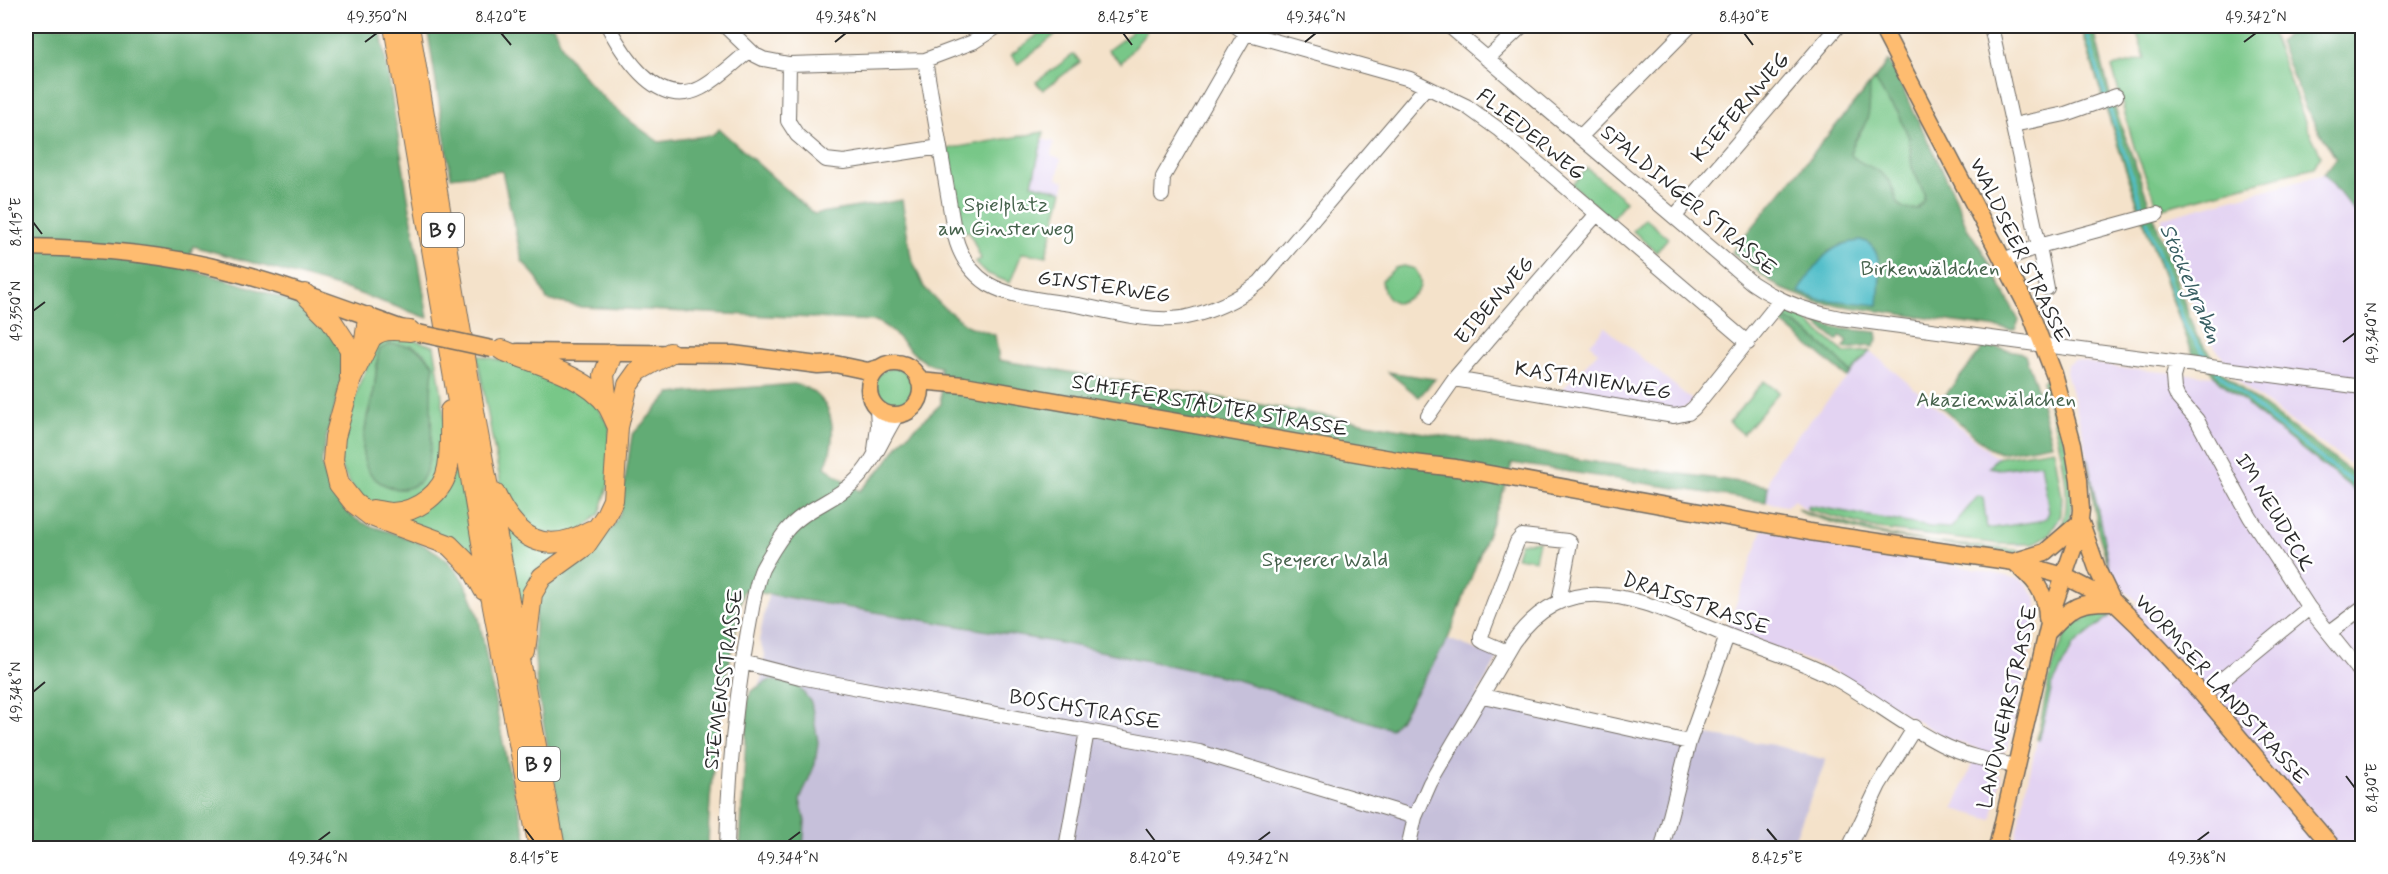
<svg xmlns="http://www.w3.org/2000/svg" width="2388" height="874" viewBox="0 0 2388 874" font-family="Mynerve,sans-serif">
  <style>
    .built { fill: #e3d3f2 }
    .industrial { fill: #c6c0da }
    .green { fill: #78c788; stroke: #52795a; stroke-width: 1.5; fill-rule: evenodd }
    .forest { fill: #62ac74; stroke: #466c50; stroke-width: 1.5; fill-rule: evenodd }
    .water { fill: #51bec9; stroke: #3e747a; stroke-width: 1.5 }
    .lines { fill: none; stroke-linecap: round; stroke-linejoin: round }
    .stream { stroke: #51bec9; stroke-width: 3 }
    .minor-casing { stroke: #716b63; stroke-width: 16 }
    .major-casing { stroke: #716b63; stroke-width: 19 }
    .highway-casing { stroke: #716b63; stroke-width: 22 }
    .minor { stroke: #fff; stroke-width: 14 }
    .major { stroke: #febc70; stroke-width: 16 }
    .highway { stroke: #febc70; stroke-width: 20 }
    .major-bridge-casing { stroke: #716b63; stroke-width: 19; stroke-linecap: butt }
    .major-bridge { stroke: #febc70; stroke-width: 16 }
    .ticks { fill: none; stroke: #2b2b2b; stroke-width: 2 }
    .labels { text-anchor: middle; stroke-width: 5; stroke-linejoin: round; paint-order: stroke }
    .shield { fill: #fff; stroke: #6b6b6b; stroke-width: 1.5 }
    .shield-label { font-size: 20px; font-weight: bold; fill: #2b2b2b }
    .street-label { font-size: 21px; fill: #2b2b2b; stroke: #fff }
    .park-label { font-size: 21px; fill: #46624c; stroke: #fff }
    .water-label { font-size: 22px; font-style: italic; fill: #385e62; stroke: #fff }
    .neatline { fill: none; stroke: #2b2b2b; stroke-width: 2 }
    .ticks-label { font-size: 15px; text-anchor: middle; fill: #2b2b2b }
  </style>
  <rect width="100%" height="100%" fill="#fff"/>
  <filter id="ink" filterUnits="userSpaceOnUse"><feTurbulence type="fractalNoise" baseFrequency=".0167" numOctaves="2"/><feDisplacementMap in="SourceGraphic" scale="12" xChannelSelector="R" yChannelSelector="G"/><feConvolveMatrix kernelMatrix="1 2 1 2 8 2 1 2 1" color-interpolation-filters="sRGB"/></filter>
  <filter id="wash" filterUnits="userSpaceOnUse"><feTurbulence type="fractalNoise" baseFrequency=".008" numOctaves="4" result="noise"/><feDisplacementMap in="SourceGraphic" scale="24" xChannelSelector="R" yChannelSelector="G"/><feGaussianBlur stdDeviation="1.35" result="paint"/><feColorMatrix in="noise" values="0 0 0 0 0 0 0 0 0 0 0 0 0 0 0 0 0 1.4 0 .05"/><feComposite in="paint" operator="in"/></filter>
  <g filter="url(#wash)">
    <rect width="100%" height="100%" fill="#f4e2ca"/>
    <path class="built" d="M1042,139l12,3 -3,14 10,3 -4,20 8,2 -2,10 -31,-7z
      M2324,174l38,47v252l-111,-81 -13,-12 -34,-49 -43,-113z
      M1605,327l88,74 -5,5 -13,5 -116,-18 39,-41 -8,-8z
      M1870,351l123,104 7,2 54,-8 9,55 -3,17 -10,13 -12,8 -18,4 -107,-11 -36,-6 -72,-20 -10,-9 -9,6 -20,-4 3,-23 9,-21z
      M2074,360l52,9 88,7 56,48 92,72v352h-349l39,-175 14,-39 10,-14 7,1 4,-7 6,-2 12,1 12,9 22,-20 -23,-17 -6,-14 -26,-133 -18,-66 1,-8z
      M1763,529l117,20 140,30 5,3 10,14 2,10 -9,56 -19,84 -3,5 -10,4 -3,13 8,9 -9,43 -38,-11 24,-60 -32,-11 -114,-68 -105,-41z"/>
    <path class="industrial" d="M768,595l298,49 165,34 160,51 11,-13 46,-77 50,19 -21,38 219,50 4,-12 74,11 52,15 -35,87 -46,-11 -4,12h-1001l8,-148 3,-9 10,-8 4,-29 -6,-13z"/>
    <path class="green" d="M1135,26h12l-1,7 -25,30 -13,-13 23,-17 -1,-4z
      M2135,26h134l39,103 13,26 -7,12 -155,42 -24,-59 -23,-83 33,-8z
      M1048,27l7,8 -37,29 -7,-9z
      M1074,54l6,8 -37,28 -7,-8z
      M1875,79l13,23 10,10 11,26 3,29 12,26v7l-6,9c-28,4 -18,-17 -31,-30 -10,-12 -25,-12 -36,-24 0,-13 10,-19 12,-30 3,-13 2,-38 12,-46z
      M1044,132l-12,52 31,7 -17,65 -24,-3 -12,30 -24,-10 -11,-11 6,-3 -12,-28 -6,1 -16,-83z
      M1587,168l39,33 -15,18 -39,-34z
      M1645,218l23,20 -12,14 -23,-21z
      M1404,266l11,3c13,19 1,27 -18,34 -11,-5 -14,-11 -15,-23l13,-12z
      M1784,311l20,8 41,34 25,-2 -19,22c-16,-18 -48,-48 -71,-57z
      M380,335l31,4 23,7c5,30 20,108 5,133 -5,8 -24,21 -32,27 -47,-3 -47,-3 -69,-44l21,-77zM411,345l12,7 11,13 -4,18 -67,69 4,-36 7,-25 4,-37 2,-4z
      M477,355l32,7 79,31 22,34 -1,55 -9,32 -23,21 -50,-3 -25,-41z
      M873 389a21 21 0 1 1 42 0a21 21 0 1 1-42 0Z
      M2048,379c11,36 34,111 20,145l-8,6c18,-31 -7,-114 -18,-149z
      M1764,381l15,11 -36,42 -14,-12z
      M456,447l21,120 -104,-54 40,-1z
      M2054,449l8,47 -1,19 -11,19 -17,10h-33l-123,-15 -70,-20 1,-4 122,22 21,1 27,-32 5,1 4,32 52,-8 7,-3 3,-6 -8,-49 -41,6 -11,-2 6,-8 5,-2z
      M2087,457l23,114 -12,-40z
      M1797,508l11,5 74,21 49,8 94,9 -12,3 -141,-20 -67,-20z
      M502,517l63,30 -42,77z
      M1539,541l-4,19 -19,-3 4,-14z
      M2099,611l11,5 -37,30 -21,40 -13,54 -2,-1c9,-39 13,-87 39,-119l7,1 4,-7z"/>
    <path class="forest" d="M26,26h354l48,292 -79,-28 -156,-44 -7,22c45,14 111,27 146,62 28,28 -8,98 -10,132 0,13 17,44 27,52 10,9 28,14 41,18 53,17 73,33 89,87l28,144 22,85h-503z
      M427,26h126c5,9 8,20 14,29 24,36 57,63 92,87l53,-7 7,-6 95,85 88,-14 9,57 13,30 18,19 26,20 27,9 4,25 595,102 174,24 -2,16 -254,-39 -6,22 -58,154 -46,77 -11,13 -160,-51 -165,-34 -323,-54c-17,85 -34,172 -35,258h-142l-29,-160 -3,-46 2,-41 13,-22 40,-27 24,-25 7,-14 12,-78 38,-41 124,-10c41,9 45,50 31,83l35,24 23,-24 20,-28 38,-35 -1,-37c-29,-5 -37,-33 -64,-46l-294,-14 -35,-7 -10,-22 -15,-17 -20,-90 -51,6z
      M2081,26h12l16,65 87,244 27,37 22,20 117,88v16l-92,-72 -56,-48 -14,-21 -7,-1c-42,-108 -80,-217 -112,-328z
      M2295,26h67v195l-38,-47 12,-15 -31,-52 -26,-65z
      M1889,61l65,133 13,34 18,27 34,66 -4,8 -4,1 -195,-28 -36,-14 -48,-36zM1875,79l13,23 10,10 11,26 3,29 12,26v7l-6,9c-27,4 -19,-16 -31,-30 -9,-13 -25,-12 -36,-24 0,-15 11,-22 16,-36 4,-11 2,-23 3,-35zM1863,241c24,9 16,45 14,64l-49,-53 15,-8z
      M1780,316c20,8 57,40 71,57l-4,4 -70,-58z
      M1814,322l29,7 34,3 1,7 -5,8 -4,-1 -22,3 -3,-2 4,-5 -7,-6 -4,5z
      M390,344c23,1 29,3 44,21 -8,35 4,74 -9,109 -4,9 -13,14 -22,15 -8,1 -14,-2 -22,-6 -33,-20 -12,-63 -7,-93 2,-12 3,-24 4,-36l2,-5z
      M1985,346l34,6 6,3 10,27 17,62 -52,9 -11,-5 -51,-44z
      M1388,372l47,7 -16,18z
      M770,680l27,5 14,17 7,40 -3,22 -15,36 5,21 -2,27h-63l8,-148 3,-9z"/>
    <path class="water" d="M1864,241c22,9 15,45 14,64l-61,-6 -18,-7c16,-27 30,-51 65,-51z"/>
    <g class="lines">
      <path class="stream" d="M2085,26l20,69
        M2108,104l36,108
        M2147,221l39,106 23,35
        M2217,372l52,46 93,72"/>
    </g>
  </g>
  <g filter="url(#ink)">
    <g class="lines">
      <g class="minor-casing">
        <path id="minor" d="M608,26c17,32 50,84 93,62 17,-9 33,-25 48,-37
          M725,26l30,29 8,4 26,5 136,-4 48,-18 25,-16
          M1236,26l10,7 164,46 56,27 32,23 250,214
          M1449,26l303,257c28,19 56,29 88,35l522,69
          M1991,26l48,220 -36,14
          M1487,59l35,-33
          M925,60l30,176c5,20 15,36 33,48 26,15 60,16 89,21 33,6 71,18 105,13 30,-6 54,-17 78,-36l166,-195
          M789,64l-1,57 9,14 29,25 18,2 96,-15
          M2013,125l52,-11 51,-18
          M1580,137l110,-111
          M1162,195l1,-18 83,-144
          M1675,216l163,-190
          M2047,288l-8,-42 118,-32
          M2177,363l-4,14 1,12 4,9 19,22 53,97 59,91 53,66
          M1454,379l220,37 14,-3 6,-5 86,-107
          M1428,416l26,-37 142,-164
          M875,450l3,-24 -1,-18
          M2330,632l32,-24
          M1507,652l-23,-10 -3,-2v-4l36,-94 5,-6 45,5 3,2 -11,59
          M742,662l58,15 399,75 216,65
          M2203,695l106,-87
          M1483,696l206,46
          M727,848c1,-72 8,-145 21,-217 4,-20 6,-43 14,-62 7,-13 15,-26 24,-38 18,-22 46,-29 67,-48 21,-19 29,-45 44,-68
          M1066,848l21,-117
          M1408,848l7,-31 15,-34 83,-141c57,-80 129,-40 201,-12 41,17 83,28 122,49 36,20 69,47 105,65 23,12 50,17 75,22
          M1662,848l27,-106 38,-106
          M1849,848l30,-63 36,-58"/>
      </g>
      <g class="major-casing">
        <path id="major" d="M1881,26l149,286 24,62 19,70 6,36 2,30 -3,25 -26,76 -55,237
          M26,247c66,1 135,6 199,23 60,15 119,38 178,59
          M517,352l216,2 85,11 17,-1 33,7 11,-3
          M869 389a26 26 0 1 1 52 0a26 26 0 1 1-52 0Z
          M919,381l45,4 450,78 42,5 354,64 204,30 50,14 50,26 25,24 64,69 130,153
          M2081,523l17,48 15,31
          M2016,561l29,-9 35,-30
          M2015,563c19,16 32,29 32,55
          M2048,632c24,-25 28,-31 65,-30"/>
      </g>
      <g class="highway-casing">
        <path id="highway" d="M394,26l99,581 46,241
          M409,26l69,408 77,414
          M305,294l26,26 19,29v28
          M410,331c-14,-1 -28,-4 -39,7l-20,41 -16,58 -2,23 6,24 15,19 17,13 78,29 23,23 12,22
          M364,349l4,-32
          M502,350c32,13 86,26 106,56 4,7 7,15 10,21
          M607,405l-3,-30 8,-21
          M495,494c21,44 49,63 95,37
          M373,510c6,1 13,3 19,3 25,-1 52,-20 56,-46 3,-18 2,-38 2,-56
          M525,652l7,-58 10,-17 43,-31 20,-29 8,-17 5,-73 10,-42 10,-14 32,-18"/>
      </g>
      <use href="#minor" class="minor"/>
      <use href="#major" class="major"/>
      <use href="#highway" class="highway"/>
      <g class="major-bridge-casing">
        <path id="major-bridge" d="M418,333l74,16"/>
      </g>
      <use href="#major-bridge" class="major-bridge"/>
    </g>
  </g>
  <path class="ticks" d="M501,33l10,12M1123,33l9,12M1744,33l9,12M365,42l12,-9M835,42l11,-9M1305,42l11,-9M2244,42l12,-9M33,222l9,12M33,311l12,-9M2343,342l12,-9M33,692l12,-10M2346,776l9,12M525,829l9,12M1146,829l9,12M1767,829l10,12M318,841l12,-9M788,841l12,-9M1258,841l12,-9M2197,841l12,-9"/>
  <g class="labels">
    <g class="shield">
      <rect x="422" y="213" width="42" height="34" rx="4.5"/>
      <rect x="518" y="747" width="42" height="34" rx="4.5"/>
    </g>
    <g class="shield-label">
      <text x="443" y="237">B 9</text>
      <text x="539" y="771">B 9</text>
    </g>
    <g class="street-label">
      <text transform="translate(1740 107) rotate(-49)" y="7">KIEFERNWEG</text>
      <text transform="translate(1531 134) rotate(39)" y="7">FLIEDERWEG</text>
      <text transform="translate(1689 200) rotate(40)" y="7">SPALDINGER STRASSE</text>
      <text transform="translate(2020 250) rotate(64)" y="7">WALDSEER STRASSE</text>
      <text transform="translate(1104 286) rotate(8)" y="7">GINSTERWEG</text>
      <text transform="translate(1494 300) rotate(-49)" y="7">EIBENWEG</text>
      <text transform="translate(1593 380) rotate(9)" y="7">KASTANIENWEG</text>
      <text transform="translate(1210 405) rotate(10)" y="7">SCHIFFERSTADTER STRASSE</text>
      <text transform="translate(2275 512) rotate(59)" y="7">IM NEUDECK</text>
      <text transform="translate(1696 603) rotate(19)" y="7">DRAISSTRASSE</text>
      <text transform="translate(723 679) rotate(-82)" y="7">SIEMENSSTRASSE</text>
      <text transform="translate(2222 689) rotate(48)" y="7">WORMSER LANDSTRASSE</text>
      <text transform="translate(2007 707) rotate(-77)" y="7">LANDWEHRSTRASSE</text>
      <text transform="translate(1085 709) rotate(10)" y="7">BOSCHSTRASSE</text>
    </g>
    <g class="park-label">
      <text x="1006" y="211">Spielplatz<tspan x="1006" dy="24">am Ginsterweg</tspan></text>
      <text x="1930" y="275">Birkenwäldchen</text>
      <text x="1996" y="406">Akazienwäldchen</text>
      <text x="1325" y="566">Speyerer Wald</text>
    </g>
    <g class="water-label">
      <text transform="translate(2192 283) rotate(67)" y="8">Stöckelgraben</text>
    </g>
  </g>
  <rect width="2388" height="874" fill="none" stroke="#fff" stroke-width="66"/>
  <rect x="33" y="33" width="2322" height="808" class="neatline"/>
  <g class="ticks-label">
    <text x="377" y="22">49.350°N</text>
    <text x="501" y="22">8.420°E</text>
    <text x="846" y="22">49.348°N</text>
    <text x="1123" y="22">8.425°E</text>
    <text x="1316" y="22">49.346°N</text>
    <text x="1744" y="22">8.430°E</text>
    <text x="2256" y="22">49.342°N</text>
    <text transform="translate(16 222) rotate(-90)" y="5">8.415°E</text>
    <text transform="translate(16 311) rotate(-90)" y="5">49.350°N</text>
    <text transform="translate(2372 333) rotate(-90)" y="5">49.340°N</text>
    <text transform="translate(16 692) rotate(-90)" y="5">49.348°N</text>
    <text transform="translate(2372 788) rotate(-90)" y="5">8.430°E</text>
    <text x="318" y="863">49.346°N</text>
    <text x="534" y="863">8.415°E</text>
    <text x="788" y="863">49.344°N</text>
    <text x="1155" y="863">8.420°E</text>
    <text x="1258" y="863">49.342°N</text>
    <text x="1777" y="863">8.425°E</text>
    <text x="2197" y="863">49.338°N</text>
  </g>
</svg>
